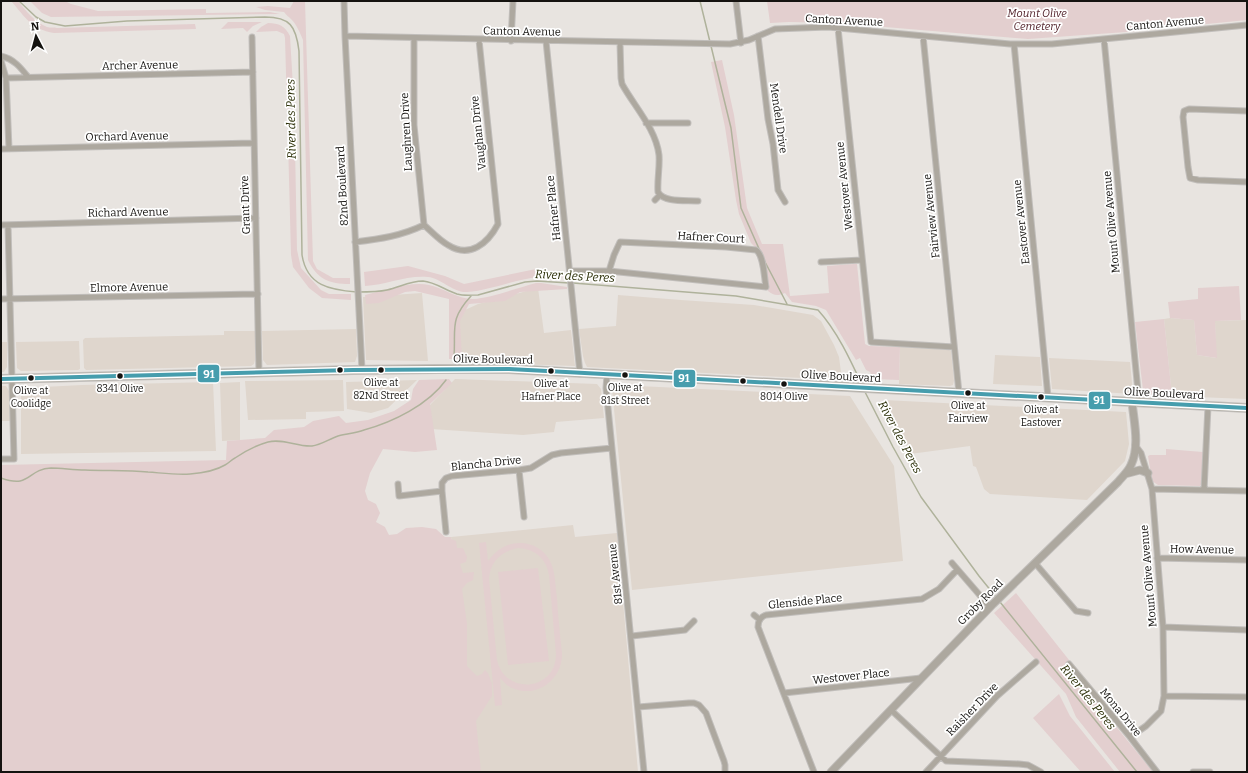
<svg xmlns="http://www.w3.org/2000/svg" width="1248" height="773" viewBox="0 0 1248 773" font-family="Bitter,serif">
  <style>
    .built { fill: #dfd6cd }
    .green { fill: #e3cfcf; fill-rule: evenodd }
    .lines { fill: none; stroke-linecap: round; stroke-linejoin: round }
    .stream { stroke: #afb29b; stroke-width: 1.5 }
    .minor-casing { stroke: #c1bebb; stroke-width: 7 }
    .tertiary-casing { stroke: #c1bebb; stroke-width: 9 }
    .primary-casing { stroke: #c1bebb; stroke-width: 10 }
    .minor { stroke: #ada89f; stroke-width: 5 }
    .tertiary { stroke: #ada89f; stroke-width: 7 }
    .primary { stroke: #afaa9f; stroke-width: 8 }
    .bus-1-casing { stroke: #fff; stroke-width: 7 }
    .bus-1 { stroke: #469dad; stroke-width: 4 }
    .bus-dot { fill: #151310; stroke: #fff; stroke-width: 1.5 }
    .labels { text-anchor: middle; stroke-width: 3.5; stroke-linejoin: round; paint-order: stroke }
    .bus-label { font-size: 10px; fill: #151310; stroke: #fff }
    .park-label { font-size: 11px; font-style: italic; fill: #4e1e27; stroke: #fff }
    .street-label { font-size: 11px; fill: #151310; stroke: #fff }
    .water-label { font-size: 12px; font-style: italic; fill: #2a2e06; stroke: #fff }
    .line-badge { stroke: #fff; stroke-width: 1.5 }
    .badge-label { font-size: 11px; text-anchor: middle; font-weight: bold; fill: #fff }
  </style>
  <rect width="100%" height="100%" fill="#e8e4e0"/>
  <path class="built" d="M538,288l6,45 27,-3 4,36 -114,-4 -3,-41 7,-11 13,-6z
    M422,293l6,68 -62,-1 -3,-63z
    M618,295l63,5 73,5 59,10 8,6 13,24 5,12 3,23 -255,-13 -2,-4 -2,-7 -4,-27 37,-3z
    M1170,318l24,2 3,35 19,3 -1,-37 32,-1v79l-75,-3 -8,-77z
    M356,329l1,27 -2,6 -88,3 -4,-5 -1,-29z
    M224,331h31v29l-1,4 -3,2 -165,4 -2,-2 -1,-28 2,-2 139,-3z
    M79,341l1,25v3l-2,1 -57,1 -4,-3 -1,-26z
    M1,342h6v25l-3,5h-3z
    M900,347l49,3 2,1 3,30 -1,4 -3,1 -51,-2z
    M995,355l45,2 2,29 -49,-2z
    M1049,358l81,4 3,32 -81,-5z
    M455,379l142,5 4,5 3,29 -48,4 -2,10 -31,3 -92,-6 -1,-24z
    M343,380l1,31 -38,1v7l-58,1 -3,-39z
    M417,380l-29,28 -17,5 -24,-4 -1,-27z
    M213,382l3,69 -195,3v-63l3,-3 58,-3z
    M240,382v58l-18,1 -2,-58z
    M617,385l233,11 44,70 9,95 -271,29 -20,-201 1,-2z
    M1,386h5l3,5 1,30h-9z
    M884,400l242,12 3,32 -4,17 -38,39 -97,-6 -6,-5 -8,-22 -3,-1 -3,-20 -60,8z
    M573,525l2,12 42,-4 21,239h-163l-24,-235z"/>
  <path class="green" d="M11,1h7c7,9 18,22 29,26 3,1 7,0 10,1l138,-4 1,5 -142,4c-23,-4 -28,-15 -43,-32z
    M30,1h35l6,3 27,7 108,-2v4l64,-1 10,2 -229,3 -9,-4z
    M294,1h11l8,260 4,8 16,9h17v6c-21,0 -33,-5 -42,-24l-5,-220c-3,-7 -6,-15 -12,-21 -2,-2 -5,-4 -7,-7l-19,-2 -9,-3 12,-1 22,2z
    M767,1h480v19l-121,12 -98,7 -190,-16 -49,-1 -19,1z
    M228,22h34l-9,4 -6,6 -4,-4 -22,1z
    M268,23c11,0 17,3 22,13l4,68 -7,6 -2,-72 -1,-4 -7,-3 -21,1 5,-5z
    M722,60l12,55 13,93 15,36h21l7,52 39,-3 -2,-27 27,-2h3l8,80 4,2 31,1 -1,33 -26,-1 -3,-7 -4,-2 -6,-12 -4,2 -30,-50 -10,-4 -24,-4 -7,-9c-7,3 -11,3 -17,-2l-1,-20 -10,-22 -6,-6 -12,-29 -3,-14 -11,-73 -14,-65z
    M288,141l7,6 2,103 4,18 20,22 8,4h22v6l-29,-2 -13,-10 -16,-21 -2,-12z
    M408,266l37,10 19,8 72,-15 30,6v3c-9,-2 -18,-2 -27,-1 -24,2 -47,13 -72,15 -14,1 -26,-14 -39,-15 -22,-2 -42,8 -63,9l-1,-14z
    M536,283h5l26,4v2l-47,3 -15,9 -36,3 -9,17 2,38h-13v-60l-34,-8 -10,1 -26,11 -13,1 -1,-9c18,-4 45,-14 64,-10 15,3 28,14 44,14 18,-1 44,-11 63,-16z
    M1239,286l2,34 -26,1 2,37 -20,-3 -3,-35 -24,-2 -2,-16 30,-3v-11z
    M1164,319l8,77 -26,-1 -3,-5 -8,-68z
    M449,379l3,4 -22,21 7,46 -22,2 -32,-3 -13,24 -5,18 3,9 8,4 4,9 -4,9 9,5 4,8 8,-1 9,-6 16,-1 14,2 9,8h6v2l5,2 1,7h6l4,9 -1,5 -6,2 3,9 11,-1 -1,8 -6,3 -5,6 5,35v42l10,10 5,-2 3,-4 3,3 4,11v12l-16,25 5,51h-480v-307l225,-5 1,-19 38,-3 9,-8 30,-3 9,-6 26,-5 7,7 22,-3 26,-9 17,-11 2,-11 6,-9z
    M1166,449l37,3 -1,31 -2,3 -42,-1 -6,-4 -4,-25 2,-1h16z
    M486,542l2,19c8,-11 19,-19 34,-18 11,1 21,6 27,16 7,12 6,27 8,39 1,18 3,37 5,55 1,26 -25,46 -50,35 -5,-2 -8,-6 -12,-10l2,27 -7,1 -16,-163zM518,548c17,1 28,10 31,27l7,79c0,37 -51,42 -59,6l-8,-81c1,-17 12,-28 29,-31z
    M538,568l11,93 -41,4 -10,-93z
    M1016,593l53,67 -3,5 87,107h-33l-44,-55 -10,-23 -72,-81z
    M1059,694l11,22 45,56h-34l-48,-54z"/>
  <g class="lines">
    <path class="stream" d="M19,1l17,16 9,5 20,4 62,-5 138,-4c25,0 31,9 34,34l3,204c5,31 28,35 55,37 10,0 21,0 30,-2 13,-3 23,-9 36,-9 12,1 22,9 34,13 7,2 14,1 21,1l47,-13 12,-1 32,2
      M700,1l10,41
      M711,46l20,82 10,80 19,43
      M764,260l23,44
      M573,283l163,13 82,14c19,21 32,49 44,75
      M454,357c2,-29 -5,-37 17,-61
      M864,390l29,57 28,50 58,79 17,21
      M1,478c30,11 26,-9 50,-10 11,0 22,2 34,2 21,1 42,0 63,2 14,1 28,3 42,2 13,-1 25,-3 35,-9 4,-2 6,-5 10,-7 9,-6 22,-13 33,-16 15,-4 29,5 44,4 9,-1 17,-7 26,-10 8,-2 18,-3 26,-6 29,-8 64,-25 82,-50
      M1000,602l137,170"/>
    <g class="minor-casing">
      <path id="minor" d="M344,1l1,35 17,334
        M736,1l5,42
        M838,28l33,314 83,5
        M345,36l385,8 19,-4 26,-11 53,-2 182,17h42l195,-19
        M758,36l10,83 5,25 5,46 7,12
        M923,36l36,357
        M252,37l7,336
        M414,38v87l10,100
        M1104,39l35,363
        M511,41l2,-40
        M546,41l34,333
        M620,43l1,35 1,6c12,22 34,45 37,71 1,12 -2,25 -1,37 6,11 28,8 40,9
        M1014,44l34,353
        M1,56c13,3 20,12 27,21
        M1,61l5,17 3,71
        M6,78l247,-6
        M1247,111l-58,-2 -5,2 -1,6 5,50 2,11 8,2 49,2
        M646,123h42
        M1,149l252,-6
        M655,200l5,-5
        M1,225l255,-7
        M355,242c25,-3 46,-6 69,-17 7,6 15,15 24,20 22,14 40,-2 50,-21l-19,-184
        M821,262l41,-2
        M570,271h39l157,16c-2,-10 -2,-32 -10,-37l-30,-3 -106,-5 -6,13 -5,16
        M1,299l257,-5
        M607,375l-1,13 38,384
        M1,459h13l-6,-234
        M519,470l5,47
        M398,484l1,12 43,-5
        M1152,489l95,2
        M1204,490l4,-84
        M446,532l-4,-41v-8l4,-5 6,-2 67,-6 12,-2 21,-13 9,-2 51,-5
        M1157,558l90,2
        M952,563l38,44
        M1035,563l41,48 12,2
        M754,615l5,4
        M1163,627l84,3
        M632,636l53,-6 9,-9
        M1069,664l61,73 27,35
        M784,693l137,-15
        M1164,696l83,1
        M638,707l51,-4h5l5,2 7,8 18,48 1,4v7
        M891,710l55,51 73,3 9,1 13,7
        M1130,737l16,-11 15,-15 3,-15 -1,-69 -11,-138 -11,-36 -6,-8
        M814,772l-56,-145c0,-6 2,-10 8,-12l156,-16 17,-10 18,-19
        M926,772l71,-76 39,-34
        M1193,772h17"/>
    </g>
    <g class="tertiary-casing">
      <path id="tertiary" d="M1125,474l15,-4 8,3
        M831,772l162,-168 125,-122c4,-5 10,-10 13,-17 9,-19 3,-43 1,-63"/>
    </g>
    <g class="primary-casing">
      <path id="primary" d="M1,379l352,-9 85,-1h71l738,39"/>
    </g>
    <use href="#minor" class="minor"/>
    <use href="#tertiary" class="tertiary"/>
    <use href="#primary" class="primary"/>
    <g class="bus-1-casing">
      <path id="bus-1" d="M1,379l352,-9 156,-1 738,39"/>
    </g>
    <use href="#bus-1" class="bus-1"/>
  </g>
  <g class="bus-dot">
    <circle cx="340" cy="370" r="3.5"/>
    <circle cx="381" cy="370" r="3.5"/>
    <circle cx="551" cy="371" r="3.5"/>
    <circle cx="625" cy="375" r="3.5"/>
    <circle cx="120" cy="376" r="3.5"/>
    <circle cx="31" cy="378" r="3.5"/>
    <circle cx="743" cy="381" r="3.5"/>
    <circle cx="784" cy="384" r="3.5"/>
    <circle cx="968" cy="393" r="3.5"/>
    <circle cx="1041" cy="397" r="3.5"/>
  </g>
  <g class="labels">
    <g class="bus-label">
      <text x="381" y="386">Olive at<tspan x="381" dy="13">82Nd Street</tspan></text>
      <text x="551" y="387">Olive at<tspan x="551" dy="13">Hafner Place</tspan></text>
      <text x="625" y="391">Olive at<tspan x="625" dy="13">81st Street</tspan></text>
      <text x="120" y="392">8341 Olive</text>
      <text x="31" y="394">Olive at<tspan x="31" dy="13">Coolidge</tspan></text>
      <text x="784" y="400">8014 Olive</text>
      <text x="968" y="409">Olive at<tspan x="968" dy="13">Fairview</tspan></text>
      <text x="1041" y="413">Olive at<tspan x="1041" dy="13">Eastover</tspan></text>
    </g>
    <g class="park-label">
      <text x="1037" y="17">Mount Olive<tspan x="1037" dy="13">Cemetery</tspan></text>
    </g>
    <g class="street-label">
      <text transform="translate(844 20) rotate(3)" y="4">Canton Avenue</text>
      <text transform="translate(1165 23) rotate(-5)" y="4">Canton Avenue</text>
      <text transform="translate(522 31) rotate(1)" y="4">Canton Avenue</text>
      <text transform="translate(140 65) rotate(-1)" y="4">Archer Avenue</text>
      <text transform="translate(779 118) rotate(82)" y="4">Mendell Drive</text>
      <text transform="translate(406 132) rotate(-93)" y="4">Laughren Drive</text>
      <text transform="translate(478 133) rotate(-96)" y="4">Vaughan Drive</text>
      <text transform="translate(127 136) rotate(-1)" y="4">Orchard Avenue</text>
      <text transform="translate(342 186) rotate(-93)" y="4">82nd Boulevard</text>
      <text transform="translate(844 186) rotate(-96)" y="4">Westover Avenue</text>
      <text transform="translate(245 205) rotate(-92)" y="4">Grant Drive</text>
      <text transform="translate(553 208) rotate(-96)" y="4">Hafner Place</text>
      <text transform="translate(128 212) rotate(-1)" y="4">Richard Avenue</text>
      <text transform="translate(931 216) rotate(-96)" y="4">Fairview Avenue</text>
      <text transform="translate(1021 222) rotate(-96)" y="4">Eastover Avenue</text>
      <text transform="translate(1111 222) rotate(-95)" y="4">Mount Olive Avenue</text>
      <text transform="translate(711 237) rotate(3)" y="4">Hafner Court</text>
      <text transform="translate(129 287) rotate(-1)" y="4">Elmore Avenue</text>
      <text transform="translate(493 359) rotate(1)" y="4">Olive Boulevard</text>
      <text transform="translate(841 376) rotate(3)" y="4">Olive Boulevard</text>
      <text transform="translate(1164 393) rotate(3)" y="4">Olive Boulevard</text>
      <text transform="translate(486 463) rotate(-6)" y="4">Blancha Drive</text>
      <text transform="translate(1202 549) rotate(1)" y="4">How Avenue</text>
      <text transform="translate(615 574) rotate(-96)" y="4">81st Avenue</text>
      <text transform="translate(1148 576) rotate(-95)" y="4">Mount Olive Avenue</text>
      <text transform="translate(805 601) rotate(-6)" y="4">Glenside Place</text>
      <text transform="translate(980 602) rotate(-45)" y="4">Groby Road</text>
      <text transform="translate(851 676) rotate(-6)" y="4">Westover Place</text>
      <text transform="translate(972 709) rotate(-46)" y="4">Raisher Drive</text>
      <text transform="translate(1121 712) rotate(51)" y="4">Mona Drive</text>
    </g>
    <g class="water-label">
      <text transform="translate(291 119) rotate(-91)" y="4">River des Peres</text>
      <text transform="translate(575 276) rotate(3)" y="4">River des Peres</text>
      <text transform="translate(900 437) rotate(62)" y="4">River des Peres</text>
      <text transform="translate(1088 697) rotate(51)" y="4">River des Peres</text>
    </g>
  </g>
  <g class="line-badge">
    <rect x="197" y="364" width="23" height="19" rx="4" fill="#469dad"/>
    <rect x="673" y="369" width="23" height="19" rx="4" fill="#469dad"/>
    <rect x="1088" y="391" width="23" height="19" rx="4" fill="#469dad"/>
  </g>
  <g class="badge-label">
    <text x="209" y="378">91</text>
    <text x="684" y="382">91</text>
    <text x="1099" y="404">91</text>
  </g>
  <rect width="1248" height="773" fill="none" stroke="#151310" stroke-width="4"/>
  <g transform="translate(36 36) rotate(354)" stroke="#ffffff" stroke-width="3" paint-order="stroke">
  <path d="M0-3L7 15L0 10L-7 15Z" fill="#151310"/>
  <text y="-6" font-size="11" font-weight="bold" text-anchor="middle" fill="#151310">N</text>
  </g>
</svg>
